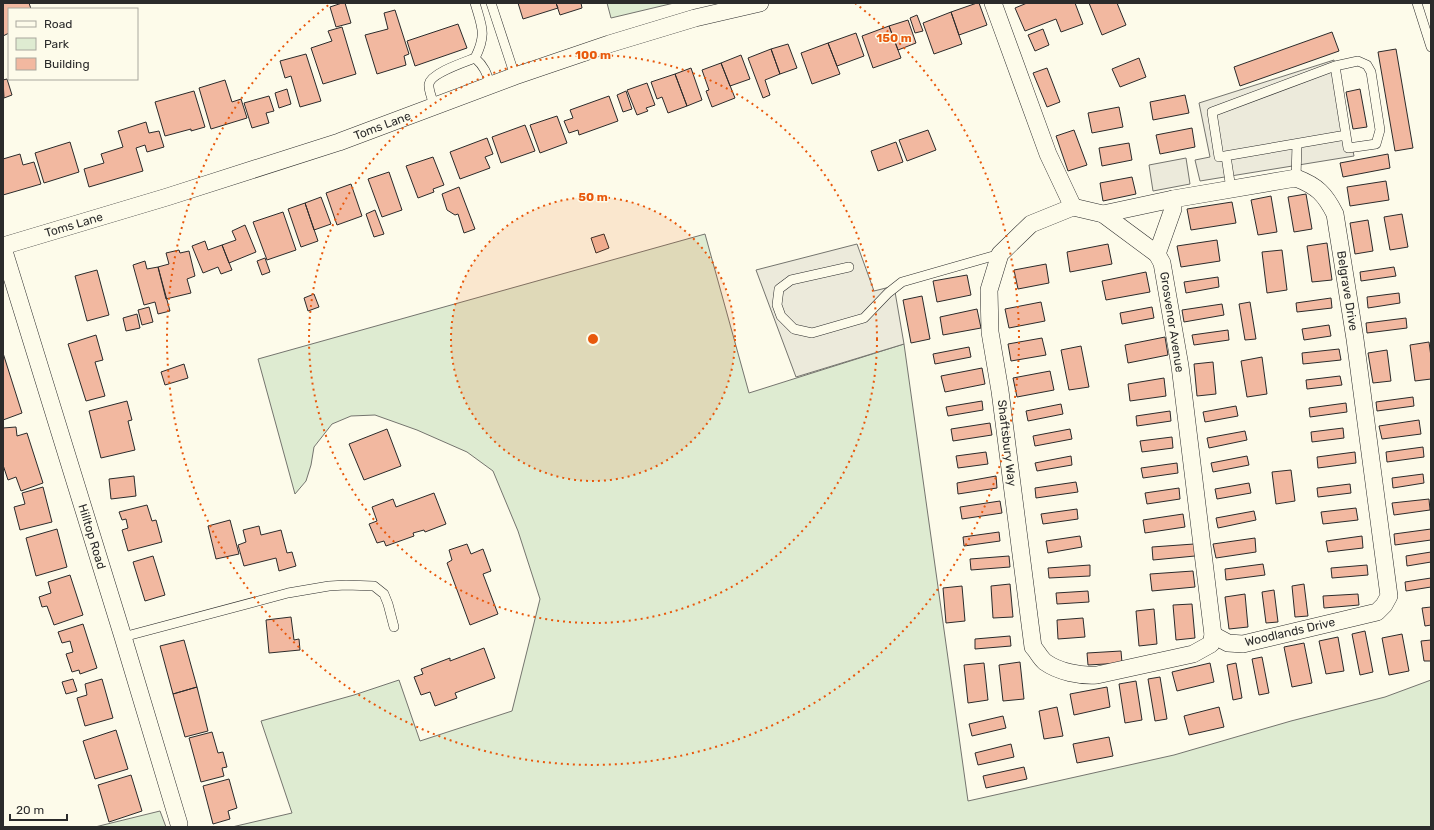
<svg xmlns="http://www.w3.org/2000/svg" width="1434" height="830" viewBox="0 0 1434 830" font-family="Rubik,sans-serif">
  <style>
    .green { fill: #deebd1; stroke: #74746e }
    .parking { fill: #eceadb; stroke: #74746e }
    .building { fill: #f2b8a0; stroke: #2b2b2b }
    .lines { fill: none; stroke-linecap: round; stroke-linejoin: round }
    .service-casing { stroke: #2b2b2b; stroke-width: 10 }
    .minor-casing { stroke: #2b2b2b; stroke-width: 18 }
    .service { stroke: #fdfbea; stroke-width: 9 }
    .minor { stroke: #fdfbea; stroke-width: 17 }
    .ring { fill: none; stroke: #e8590c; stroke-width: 2; stroke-dasharray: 2 4 }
    .labels { text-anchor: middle; stroke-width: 3; stroke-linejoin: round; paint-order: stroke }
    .street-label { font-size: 12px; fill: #2b2b2b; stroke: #fdfbea }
    .centre { fill: #e8590c; stroke: #fdfbea; stroke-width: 2 }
    .ring-label { font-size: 12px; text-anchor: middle; font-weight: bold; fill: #e8590c; stroke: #fdfbea; stroke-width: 3; stroke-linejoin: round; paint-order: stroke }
  </style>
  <rect width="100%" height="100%" fill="#fdfbea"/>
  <path class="green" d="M607,3h67l-63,15z
    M705,234l44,159 155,-49 64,457 206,-46 117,-34 94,-24 46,-17v147h-1199l60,-14 -31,-92 93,-26 45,-15 21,61 92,-30 28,-112 -22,-68 -25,-60 -26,-19 -50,-22 -42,-15 -24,1 -19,8 -18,23 -3,18 -5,16 -11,13 -37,-135z
    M160,811l6,16h-71z"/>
  <path class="parking" d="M1334,60l20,96 -154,25 -5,-21 15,-3 -11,-54z
    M1186,158l4,26 -37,7 -4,-26z
    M857,244l17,47 20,-5 10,58 -108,33 -40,-107z"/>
  <path class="building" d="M3,3h26l2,6h-22v24l-6,3z
    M342,3h3l6,20 -15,4 -6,-20z
    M518,3h38l2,5 -35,11z
    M556,3h25l1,5 -22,7z
    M977,3h2l8,22 -28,10 -8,-23z
    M1027,3h48l8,21 -22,8 -5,-13 -31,12 -10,-23z
    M1089,3h28l9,22 -24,10z
    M395,10l14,44 -5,2 2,9 -29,9 -12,-39 23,-6 -4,-16z
    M951,12l11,32 -28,10 -11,-31z
    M917,15l6,16 -8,2 -5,-15z
    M908,20l8,23 -18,7 -9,-24z
    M458,24l9,24 -52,18 -8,-25z
    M889,26l12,32 -28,10 -11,-32z
    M342,27l14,47 -33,10 -12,-36 21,-7 -4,-10z
    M1043,29l6,16 -14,6 -7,-16z
    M1332,32l7,19 -99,35 -6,-19z
    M856,33l8,23 -27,10 -9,-23z
    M828,43l12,31 -28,10 -11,-31z
    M788,44l9,24 -17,6 -9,-25z
    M771,49l9,25 -15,6 5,15 -7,3 -15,-40z
    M1396,49l17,99 -18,3 -17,-99z
    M306,54l15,47 -21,6 -9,-31 -6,2 -5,-17z
    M741,55l9,24 -20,7 -9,-23z
    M1139,58l7,19 -26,10 -8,-18z
    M721,63l14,35 -23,9 -6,-16 3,-1 -7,-20z
    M691,68l11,32 -15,6 -12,-32z
    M1047,68l13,34 -13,5 -14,-34z
    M675,74l12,32 -19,7 -6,-16 -5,2 -6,-17z
    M7,79l5,16 -8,3 -1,-18z
    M225,80l7,22 9,-3 6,19 -36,11 -12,-41z
    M647,83l8,22 -9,3 2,3 -11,4 -10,-25z
    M287,89l4,15 -12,4 -4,-15z
    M1360,89l7,38 -14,2 -7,-37z
    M194,91l11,36 -14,4v-2l-26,7 -10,-34z
    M626,91l6,18 -9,3 -6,-17z
    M1185,95l4,18 -36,7 -3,-18z
    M269,96l5,15 -8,2 3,10 -17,5 -8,-25z
    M609,96l9,25 -39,14 -1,-5 -9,3 -5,-12 9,-3 -3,-8z
    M1119,107l4,20 -31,6 -4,-20z
    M557,116l10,27 -27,10 -10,-28z
    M146,122l3,11 10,-2 5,16 -17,5 -2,-7 -9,3 7,23 -54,16 -5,-18 20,-6 -3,-9 22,-7 -5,-16z
    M525,125l10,26 -34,12 -9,-26z
    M1192,128l3,19 -35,7 -4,-19z
    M928,130l8,20 -29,11 -8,-21z
    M1074,130l13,35 -19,6 -12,-35z
    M487,138l6,16 -8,3 5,11 -30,11 -10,-27z
    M70,142l9,30 -35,11 -9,-30z
    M896,142l7,20 -25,9 -7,-20z
    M1129,143l3,17 -30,6 -3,-18z
    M20,154l3,11 11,-3 7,22 -38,11v-36z
    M1388,154l2,14 -47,9 -3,-14z
    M433,157l11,28 -11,4 1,3 -16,6 -12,-32z
    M389,172l13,38 -20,7 -14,-38z
    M1132,177l4,17 -33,7 -3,-18z
    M1386,181l3,19 -39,6 -3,-19z
    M351,184l11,32 -25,9 -11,-32z
    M459,187l16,42 -11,4 -6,-19 -3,1 -8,-5 -5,-16z
    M1306,194l6,35 -18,3 -6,-35z
    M1271,196l6,36 -19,3 -7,-35z
    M321,197l10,27 -17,6 -9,-27z
    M1232,202l4,21 -45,7 -4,-21z
    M305,203l13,38 -17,6 -13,-38z
    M375,210l9,24 -10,3 -8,-23z
    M283,212l13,38 -29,10 -14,-38z
    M1402,214l6,33 -18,3 -6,-33z
    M1368,220l5,31 -18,3 -5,-31z
    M245,225l11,27 -27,11 -7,-18 14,-5 -4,-9z
    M604,234l5,14 -13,5 -5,-15z
    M1217,240l3,21 -39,6 -4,-21z
    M205,241l3,9 14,-5 10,25 -11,4 -3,-7 -15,6 -11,-27z
    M1327,243l5,37 -20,2 -5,-36z
    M1108,244l4,20 -42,8 -3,-20z
    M179,250l1,3 9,-2 6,25 -8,3 4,14 -25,6 -8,-32 11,-3 -3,-11z
    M1282,250l5,40 -20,3 -5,-41z
    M265,258l5,14 -8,3 -5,-14z
    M145,261l2,8 11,-2 12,44 -12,3 -3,-12 -11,3 -11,-40z
    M1046,264l3,19 -31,6 -4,-19z
    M1394,267l2,9 -35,5 -1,-9z
    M97,270l12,45 -22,6 -12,-45z
    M1146,272l4,20 -44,8 -4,-19z
    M967,275l4,20 -34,7 -4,-21z
    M1218,277l1,10 -33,6 -2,-11z
    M1399,293l1,10 -32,5 -1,-11z
    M314,294l5,13 -11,4 -4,-13z
    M922,296l8,43 -19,4 -8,-43z
    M1331,298l1,10 -35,4 -1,-9z
    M1041,302l4,19 -36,7 -4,-19z
    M1250,302l6,37 -11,1 -6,-36z
    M1222,304l2,11 -40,7 -2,-12z
    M149,307l4,15 -11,3 -4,-15z
    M1152,307l2,11 -32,6 -2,-11z
    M977,309l4,19 -38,7 -3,-18z
    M137,314l3,14 -14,3 -3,-13z
    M1406,318l1,10 -40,5 -1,-10z
    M1329,325l2,11 -27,4 -2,-11z
    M1228,330l1,10 -35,5 -2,-10z
    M96,335l7,25 -8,2 10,34 -19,5 -18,-57z
    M1165,337l3,18 -40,8 -3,-18z
    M1042,338l4,17 -35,6 -3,-17z
    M1429,342l2,15v22l-16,2 -5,-36z
    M1081,346l8,41 -20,3 -8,-40z
    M969,347l2,10 -36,7 -2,-10z
    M1339,349l2,11 -38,4 -1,-11z
    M1387,350l4,31 -18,2 -5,-30z
    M3,353l19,60 -19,7z
    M1262,357l5,37 -20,3 -6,-36z
    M1213,362l3,32 -19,2 -3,-32z
    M184,364l4,14 -23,7 -4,-13z
    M982,368l3,16 -40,8 -4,-16z
    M1050,371l4,19 -37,7 -4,-19z
    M1340,376l2,9 -35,4 -1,-9z
    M1164,378l2,18 -36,5 -2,-17z
    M1413,397l1,9 -37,5 -1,-9z
    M127,401l5,19 -4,1 7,29 -34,8 -12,-47z
    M982,401l1,9 -35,6 -2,-9z
    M1346,403l1,9 -37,5 -1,-9z
    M1061,404l2,10 -35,7 -2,-10z
    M1236,406l2,10 -33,6 -2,-10z
    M1170,411l1,10 -34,5 -1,-10z
    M1419,420l2,14 -39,5 -3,-13z
    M990,423l2,12 -39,6 -2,-12z
    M16,427l1,9 10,-3 16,50 -22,8 -5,-14 -8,3 -5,-15v-37z
    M1343,428l1,10 -32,4 -1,-10z
    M387,429l14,37 -37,14 -15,-36z
    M1070,429l2,10 -37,7 -2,-10z
    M1245,431l2,9 -38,8 -2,-10z
    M1172,437l1,11 -31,4 -2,-11z
    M1423,447l1,10 -37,5 -1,-10z
    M986,452l2,12 -30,4 -2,-12z
    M1355,452l1,11 -38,5 -1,-11z
    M1071,456l1,9 -35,6 -2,-8z
    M1247,456l2,9 -36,7 -2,-9z
    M1177,463l1,10 -35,5 -2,-10z
    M1291,470l4,31 -19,3 -4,-32z
    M1423,474l1,9 -31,5 -1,-10z
    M134,476l2,20 -25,3 -2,-20z
    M996,476l1,12 -39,6 -1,-11z
    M1076,482l2,10 -42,6 -1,-10z
    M1249,483l2,10 -34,6 -2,-10z
    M1350,484l1,9 -33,4 -1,-9z
    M43,487l9,35 -32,8 -6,-23 11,-3 -3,-11z
    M1179,488l1,11 -33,5 -2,-11z
    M434,493l12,31 -21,8 -1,-2 -11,3 1,3 -28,10 -2,-5 -7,2 -8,-19 8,-3 -5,-14 21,-8 3,8z
    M1429,499l1,11 -36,5 -2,-12z
    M1000,501l2,12 -40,6 -2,-12z
    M147,505l5,16 4,-1 6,22 -34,9 -6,-21 6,-2 -2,-9 -4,1 -3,-8z
    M1356,508l2,12 -35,4 -2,-12z
    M1077,509l1,10 -35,5 -2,-10z
    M1254,511l2,9 -38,8 -2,-10z
    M1183,514l2,13 -40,6 -2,-13z
    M230,520l9,34 -23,5 -8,-33z
    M259,526l2,9 20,-5 6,23 5,-1 4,14 -17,5 -3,-13 -32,8 -6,-21 8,-3 -3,-12z
    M57,529l10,38 -31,9 -10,-38z
    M1431,529v11l-36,5 -1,-11z
    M999,532l1,9 -36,5 -1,-9z
    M1080,536l2,11 -34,6 -2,-12z
    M1362,536l1,12 -35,4 -2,-11z
    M1255,538l1,14 -40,6 -3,-14z
    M467,544l4,10 12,-5 8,22 -8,3 15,40 -28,11 -23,-62 5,-3 -3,-10z
    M1194,544l1,12 -42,4 -1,-13z
    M1431,552v10l-24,4 -1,-10z
    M153,556l12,39 -20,6 -12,-39z
    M1009,556l1,11 -39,3 -1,-11z
    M1263,564l2,11 -39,5 -1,-11z
    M1090,565v11l-41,2 -1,-10z
    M1367,565l1,10 -36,3 -1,-10z
    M1193,571l2,16 -43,4 -2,-17z
    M70,575l13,40 -29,10 -7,-19 -5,1 -3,-10 12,-4 -3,-11z
    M1431,578v9l-25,4 -1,-9z
    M1010,584l3,33 -20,1 -2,-32z
    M1304,584l4,32 -13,1 -3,-31z
    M962,586l3,35 -19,2 -3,-35z
    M1274,590l4,32 -12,1 -4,-31z
    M1088,591l1,11 -32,2 -1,-11z
    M1245,594l3,33 -19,2 -4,-32z
    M1358,594l1,11 -35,3 -1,-12z
    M1192,604l3,34 -19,2 -3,-35z
    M1431,607v18l-6,1 -3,-18z
    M1154,609l3,35 -18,2 -3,-35z
    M291,617l3,23 5,-1 1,11 -31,3 -3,-33z
    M1083,618l2,19 -27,2 -1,-19z
    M83,624l14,44 -17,6 -1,-4 -7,2 -6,-18 7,-2 -3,-11 -8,2 -4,-11z
    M1365,631l8,41 -13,3 -8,-41z
    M1402,634l7,37 -20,4 -7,-37z
    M1010,636l1,10 -36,3v-10z
    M1338,637l6,34 -18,3 -7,-33z
    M184,640l13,47 -24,7 -13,-48z
    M1431,640v21h-7l-3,-20z
    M1304,643l8,40 -20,4 -8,-40z
    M484,648l11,30 -40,15 2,5 -22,8 -5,-14 -9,3 -7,-18 9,-3 -2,-5 29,-11v3z
    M1121,651l1,12 -34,2 -1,-12z
    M1262,657l7,36 -10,2 -7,-36z
    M1020,662l4,37 -21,2 -4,-36z
    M984,663l4,37 -20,3 -4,-38z
    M1210,663l4,19 -37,9 -5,-19z
    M1236,663l6,35 -9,2 -6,-35z
    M1160,677l7,42 -12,2 -7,-42z
    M73,679l4,12 -11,3 -4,-12z
    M102,679l11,39 -28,8 -8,-28 10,-3 -2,-11z
    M1136,681l6,39 -17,3 -6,-39z
    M197,687l11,44 -23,6 -12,-43z
    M1107,687l3,20 -36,8 -4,-21z
    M1057,707l6,29 -19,3 -5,-28z
    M1219,707l5,20 -35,8 -5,-19z
    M1003,716l3,12 -34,8 -3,-12z
    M116,730l12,39 -33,10 -12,-38z
    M212,732l6,21 5,-1 4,15 -5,1 2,8 -23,6 -12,-44z
    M1109,737l4,19 -36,7 -4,-19z
    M1011,744l3,13 -36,8 -3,-12z
    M1024,767l3,12 -41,9 -3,-12z
    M131,775l11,36 -33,11 -11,-37z
    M229,779l8,29 -9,3 2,8 -17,5 -10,-38z"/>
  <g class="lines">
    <g class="service-casing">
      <path id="service" d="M475,3c7,24 12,31 0,55
        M491,3l24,73
        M1417,3l14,44
        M1358,61l9,4 4,7 9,58 -4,14 -28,4 -13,-82z
        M1335,66l-123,46 7,45 127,-22
        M434,106c-1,-6 -6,-16 -5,-22 2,-11 36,-22 46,-26 9,8 12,15 15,27
        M1226,156l5,33
        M1296,178l1,-34
        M849,267l-58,13 -12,9 -2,16 4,11 13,13 18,4 52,-15 24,-25 14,-11 98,-28
        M123,637l165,-44 41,-7 17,-1 28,1 10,8 4,10 6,23"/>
    </g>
    <g class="minor-casing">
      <g id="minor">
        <path d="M993,3l55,151 25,53"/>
        <path d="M1073,207l30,7 54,40 5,9 18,103 33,269 -2,9 -18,10 -96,21c-17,1 -38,-3 -52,-13 -5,-4 -8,-11 -12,-15l-33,-256 -10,-59 -1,-42 11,-36 31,-30z"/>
        <path id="s1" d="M1103,214l70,-15 123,-21c21,8 29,16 39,36l20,125 34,257 -5,9 -7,7 -134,32 -15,-1 -15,-8"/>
        <path id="s2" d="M3,246l164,-49 172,-55 176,-66 94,-32 86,-26 65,-15"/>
        <path id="s3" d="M3,248l120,389 56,187"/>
        <path d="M1157,254l16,-45v-10"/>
      </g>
    </g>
    <use href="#service" class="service"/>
    <use href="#minor" class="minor"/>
  </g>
  <circle cx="593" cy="339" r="142" fill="#e8590c" fill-opacity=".12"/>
  <g class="ring">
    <circle cx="593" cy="339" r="142"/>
    <circle cx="593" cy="339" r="284"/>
    <path d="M855 3A426 426 0 1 1 331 3"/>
  </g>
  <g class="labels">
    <g class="street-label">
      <text dy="4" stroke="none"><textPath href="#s2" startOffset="398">Toms Lane</textPath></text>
      <text dy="4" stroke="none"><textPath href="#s2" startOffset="74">Toms Lane</textPath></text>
      <text dy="4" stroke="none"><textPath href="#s1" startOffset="329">Belgrave Drive</textPath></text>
      <text transform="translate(1172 322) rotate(81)" y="4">Grosvenor Avenue</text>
      <text transform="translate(1007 443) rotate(83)" y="4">Shaftsbury Way</text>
      <text dy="4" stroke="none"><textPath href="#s3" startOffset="302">Hilltop Road</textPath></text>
      <text transform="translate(1290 632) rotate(-13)" y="4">Woodlands Drive</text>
    </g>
  </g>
  <circle cx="593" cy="339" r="6" class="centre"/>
  <g class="ring-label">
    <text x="894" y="42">150 m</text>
    <text x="593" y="59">100 m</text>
    <text x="593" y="201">50 m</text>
  </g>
  <rect width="1434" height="830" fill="none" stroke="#2b2b2b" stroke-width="8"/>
  <rect x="8" y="8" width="130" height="72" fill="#fdfbea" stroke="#a9a89e"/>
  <rect x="16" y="21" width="20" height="6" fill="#fdfbea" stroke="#a9a89e"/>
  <text x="44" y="28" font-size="12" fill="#2b2b2b">Road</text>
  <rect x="16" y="38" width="20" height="12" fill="#deebd1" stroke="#a9a89e"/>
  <text x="44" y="48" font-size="12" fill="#2b2b2b">Park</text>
  <rect x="16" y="58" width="20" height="12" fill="#f2b8a0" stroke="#a9a89e"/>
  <text x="44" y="68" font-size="12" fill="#2b2b2b">Building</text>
  <path d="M10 814v6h57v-6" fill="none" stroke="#2b2b2b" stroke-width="2"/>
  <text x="16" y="814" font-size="12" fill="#2b2b2b" stroke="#fdfbea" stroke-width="3" paint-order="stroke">20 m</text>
</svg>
